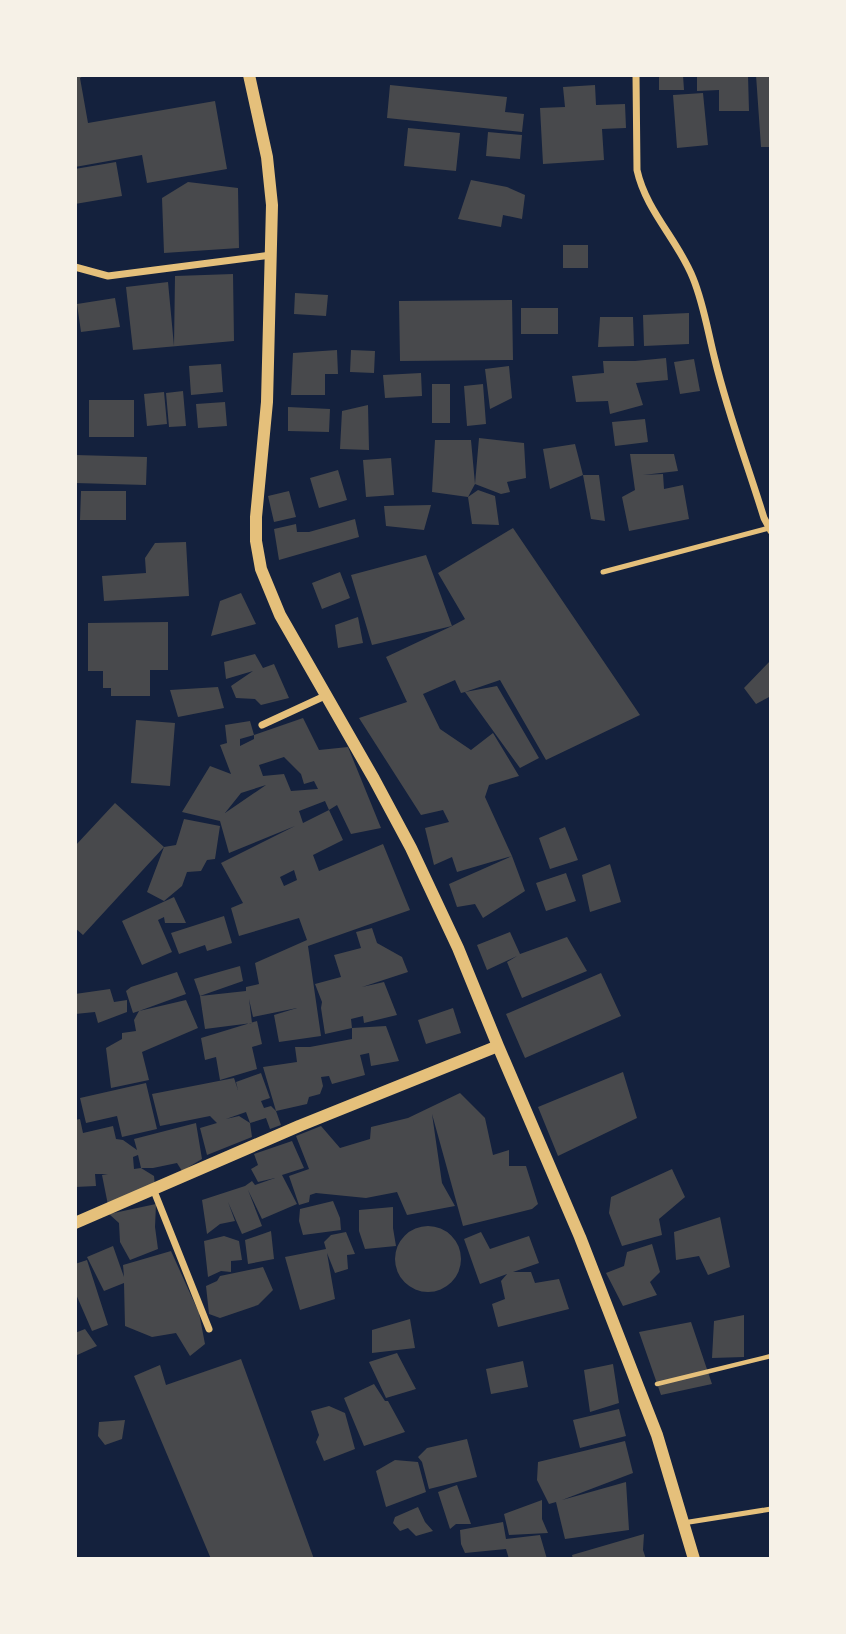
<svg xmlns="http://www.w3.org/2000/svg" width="846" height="1634" viewBox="0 0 846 1634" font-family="'PT Sans Narrow',sans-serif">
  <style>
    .building { fill: #48494c; fill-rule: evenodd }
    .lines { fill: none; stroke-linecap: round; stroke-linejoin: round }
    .path { stroke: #e5c07b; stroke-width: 4.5 }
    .service { stroke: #e5c07b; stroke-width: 5 }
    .minor { stroke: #e5c07b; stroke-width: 7 }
    .tertiary { stroke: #e5c07b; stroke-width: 12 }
  </style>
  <rect width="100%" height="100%" fill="#14213d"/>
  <path class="building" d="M75,75h10l-5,3 8,45 127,-22 12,68 -80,14 -5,-28 -67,12z
    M659,75h24l1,15h-25z
    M697,75h51l1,36h-30v-21l-22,1z
    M756,75h15v72h-10z
    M390,85l117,12 -2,15 19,2 -2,18 -135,-14z
    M595,85l1,20 29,-1 1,24 -24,1 2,31 -61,4 -3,-56 25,-1 -2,-20z
    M703,93l5,52 -31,3 -4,-53z
    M408,128l52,5 -4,38 -52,-5z
    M488,132l34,3 -2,24 -34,-3z
    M116,162l6,34 -47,8v-35z
    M471,180l36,7 18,8 -3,24 -19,-4 -2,12 -43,-8z
    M188,182l50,6 1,60 -75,5 -2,-55z
    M563,245h25v23h-25z
    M233,274l1,67 -101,9 -7,-63 42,-5 6,64 1,-70z
    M295,293l33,2 -2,21 -32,-2z
    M115,298l5,29 -39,5 -4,-28z
    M512,300l1,60 -113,1 -1,-60z
    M521,308h37v26h-37z
    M689,313v31l-45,2 -1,-31z
    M600,317h33l1,29 -36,1z
    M337,350l1,24h-13v21h-34l2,-42z
    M351,350l24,1 -1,22 -24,-1z
    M666,358l2,22 -32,3 7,22 -33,9 -2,-13 -32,1 -4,-26 32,-3 -1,-12h32z
    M694,359l6,32 -20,3 -6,-32z
    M221,364l2,28 -32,3 -2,-29z
    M509,366l3,32 -22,11 -5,-40z
    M421,373l1,23 -37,2 -2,-23z
    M432,384h18v39h-18z
    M483,384l3,40 -19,2 -3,-40z
    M183,391l3,35 -17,1 -3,-34z
    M164,392l3,32 -20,2 -3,-32z
    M89,400h45v37h-45z
    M225,402l2,24 -29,2 -2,-24z
    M368,405l1,45 -29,-1 2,-38z
    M288,407l42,2 -1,23 -41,-1z
    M645,419l3,23 -33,4 -3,-24z
    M479,438l45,5 2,35 -19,4 3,10 -9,2 -26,-10 -7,13 -36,-5 3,-52h36l4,44z
    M575,444l8,31h16l6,46 -14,-2 -8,-44 -33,14 -7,-40z
    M630,454h44l4,17 -35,4 20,-1 1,15 19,-4 6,34 -60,12 -7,-34 13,-7z
    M75,455l72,2 -1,28 -71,-2z
    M391,458l3,37 -28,2 -3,-37z
    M338,470l9,30 -28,8 -9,-30z
    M478,490l17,6 4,29 -27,-1 -4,-27z
    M81,491h45v29h-46z
    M289,491l7,26 -22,5 -6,-26z
    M431,505l-7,25 -38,-4 -2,-20z
    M355,519l4,18 -80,23 -5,-31 22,-5 1,8h12z
    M513,528l127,187 -94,45 -46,-80 -35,12 32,-6 42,72 -19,10 -55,-76 -4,1 -6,-13 -32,14 17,35 31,21 22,-17 26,43 -30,9 -4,12 27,59 13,35 -42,27 -8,-14 -18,3 -8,-23 63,-28 -55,16 -5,-15 -18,8 -9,-37 24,-6 -6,-12 -22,5 -62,-97 48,-16 -21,-45 66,-31 -80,19 -21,-70 75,-20 26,71 13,-7 -27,-46z
    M186,542l3,54 -85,5 -2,-25 44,-3 -1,-15 10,-15z
    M340,572l10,26 -28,11 -10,-26z
    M241,593l15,31 -45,12 9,-35z
    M358,617l5,26 -25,5 -3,-23z
    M168,622v48h-18v26h-39v-8h-8v-17h-15v-48z
    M255,654l8,14 11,-4 15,34 -28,7 -6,-6 -19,-1 -5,-12 22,-15 -27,8 -2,-17z
    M771,660v36l-15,8 -12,-16z
    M218,687l6,21 -46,9 -8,-27z
    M303,718l16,32 29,-3 33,81 -30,6 -14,-29 -8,5 14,30 -30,15 6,16 64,-27 27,66 -102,36 13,90 -42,6 -5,-27 23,-7 -44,9 -4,-18 3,24 -47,6 -5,-33 46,-5v-4l13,-3 -4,-21 52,-23 -8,-22 -60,18 -8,-28 12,-5 -22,-40 74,-37 -66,27 -9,-32 -38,-9 28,-46 21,8 -11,-29 7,-2 -2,-18 25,-4 4,14 -14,4v7l14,-7v-4zM284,757l17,17 3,10 10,-3 4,8 -27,2 -7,-17 -21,2 -4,-11zM266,785l-41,28 16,-20zM325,801l4,9 -26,13 -4,-12zM294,870l3,10 -13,6 -4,-9z
    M136,720l39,3 -5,63 -39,-3z
    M115,803l49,44 12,-2 8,-26 36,7 -5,33 -8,1 -6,11 -14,1 -5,14 -18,15 -17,-9 17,-45 -81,88 -8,-7v-82z
    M565,827l13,33 -28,9 -11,-31z
    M610,864l11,38 -31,10 -8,-37z
    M566,873l10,28 -30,10 -10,-28z
    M174,897l12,26h-21l-1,-6 -6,3 14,32 -30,13 -20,-44z
    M224,916l8,27 -25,8 -2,-6 -26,9 -8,-21z
    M372,928l5,15 25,14 6,15 -46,15 22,-5 13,33 -33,8 -1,-7 -12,3 1,9 34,-2 13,35 -28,5 -2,-13 -9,2 5,20 -33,9 -3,-8 -8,1 2,9 -3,8 -11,3 -2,7 -31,7 5,14 -11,4 -4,-11 -16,5 -4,-11 -20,7 13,-3 11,7 2,14 -45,18 -7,-27 17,-5 -7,-7 -50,10 -8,-32 82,-16 4,12 -2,-8 25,-9 9,25 -9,3 3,7 7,-2 5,5 -13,-44 34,-5 -2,-15h15l42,-8v-11l-27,6 -4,-26 1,-6 -7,-18 26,-7 -7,-22 27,-7 -5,-16z
    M510,932l10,22 47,-17 20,34 -65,27 -15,-36 10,-6 -30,14 -10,-25z
    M240,966l3,15 -43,15 -6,-17z
    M177,972l9,22 -47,17 47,-11 12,28 -56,24 7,28 -38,8 -5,-40 16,-9v-6l14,-2 -2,-11 5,-9 -6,2 -7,-22 5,-4z
    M601,973l20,43 -96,42 -19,-44z
    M110,989l4,13 13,-2v12l-29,11 -3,-11 -20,2v-20z
    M453,1008l8,25 -35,11 -8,-24z
    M257,1021l5,23 -10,3 5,22 -37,11 -4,-23 -11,3 -4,-22z
    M623,1072l14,46 -79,38 -20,-49z
    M146,1083l11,46 -35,8 -5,-21 -31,7 -6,-25z
    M460,1093l25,25 8,37 16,-5v16h17l12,38 -6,5 -69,17 -31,-112 10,69 13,23 -48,9 -10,-23 -31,6 -50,-5 -6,2 -1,7 -10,3 -10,-29 20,-7 -13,-33 25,-10 19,22 30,-9 1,-12 37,-9z
    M80,1119l3,14 30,-7 3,13 7,1 14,10 -3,-11 62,-16 6,36 -20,12 -5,-8 -24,5h-12l-3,-13 -5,2 1,12 7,-1 13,8 1,10 -47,19 -6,-30 6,-1h-13l1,12 -21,1v-67z
    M292,1141l12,27 -22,7 15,29 -35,15 -14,-29 14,36 -20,8 -14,-32 7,19 -15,3 -13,10 -5,-34 43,-14 7,-5 3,4 20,-7 -17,4 -7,-13 7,-4 -4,-11z
    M672,1169l13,28 -26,22 3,16 -40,11 -13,-33 2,-16z
    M333,1201l7,17 1,12 -38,5 -4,-14 1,-12z
    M156,1204l-1,23 3,22 -28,11 -10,-18 -1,-19 -10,-9z
    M393,1207v21l3,18 -31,3 -6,-18v-21z
    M720,1217l10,50 -22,8 -9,-19 -23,4 -2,-28z
    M395 1259a33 33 0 1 1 66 0a33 33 0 1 1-66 0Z
    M271,1231l3,28 -26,5 -3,-24z
    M346,1232l9,22 -8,1 1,14 -13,4 -8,-20 8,46 -35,11 -15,-53 41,-8 -2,-7 7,-7z
    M481,1232l9,17 39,-13 10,27 -26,9h18l4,11 24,-4 10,30 -71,18 -6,-23 13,-5 -4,-18 6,-7 -27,10 -16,-45z
    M224,1236l15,5 3,19 -11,1v11l-10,-1 -13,6 -4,-36z
    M652,1244l8,28 -10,10 7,13 -34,11 -17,-33 18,-7 3,-14z
    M113,1246l11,31 -1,-12 48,-14 28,62 6,31 -15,12 -14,-23 -24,4 -27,-11 -1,-43 -20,8 -17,-34z
    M87,1260l21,65 -16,6 -17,-39v-28z
    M263,1267l10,23 -15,15 -38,13 -11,-4 -3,-28 11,-5 3,-5z
    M744,1315v42l-32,1 2,-37z
    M410,1319l5,29 -43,5v-23z
    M691,1322l21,62 -51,11 -22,-63z
    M85,1329l12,17 -22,10v-23z
    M397,1353l19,36 -30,9 -17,-36z
    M241,1359l73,200h-103l-77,-183 26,-11 6,20z
    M523,1361l5,26 -37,7 -5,-25z
    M613,1364l6,39 -29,9 -6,-42z
    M374,1384l11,17h3l17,31 -41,14 -20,-48z
    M329,1406l16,7 10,36 -31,12 -8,-19 3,-7 -8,-24z
    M619,1409l7,27 -46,12 -7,-28z
    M125,1420l-3,19 -17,6 -7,-9 1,-14z
    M467,1439l10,38 -48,12 -7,-27 -4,-5 9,-9z
    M625,1441l8,32 -71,27 64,-18 3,48 -64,9 -9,-37 -7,2 -12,-24 1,-18z
    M395,1460l23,2 8,30 -40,15 -10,-36z
    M457,1485l14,39h-15l-6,5 -12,-37z
    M542,1500v19l6,14 -39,2 -5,-21z
    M418,1507l7,15 8,9 -17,5 -8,-8 -8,3 -7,-8 2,-6z
    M503,1522l3,17 34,-4 7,24h-38l-3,-10 -41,4 -4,-9 -1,-14z
    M644,1534l-1,16 3,9h-73l-1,-4z"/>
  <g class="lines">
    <path class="path" d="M657,1384l114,-28"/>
    <path class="service" d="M603,572l166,-44
      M683,1523l88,-14"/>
    <path class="minor" d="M636,75l1,95c9,41 41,70 56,108 11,27 15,55 22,82 13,54 33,106 49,158l7,13
      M75,267l33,9 163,-21
      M262,725l65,-30
      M154,1191l55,138"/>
    <path class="tertiary" d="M249,75l18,82 5,48 -5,197 -11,115v24l5,28 19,46 94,164 37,69 47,100 40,98 82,191 59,152 18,46 37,124
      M75,1223l224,-97 199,-80"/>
  </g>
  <rect width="846" height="1634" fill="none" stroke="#f6f1e7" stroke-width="154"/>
</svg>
